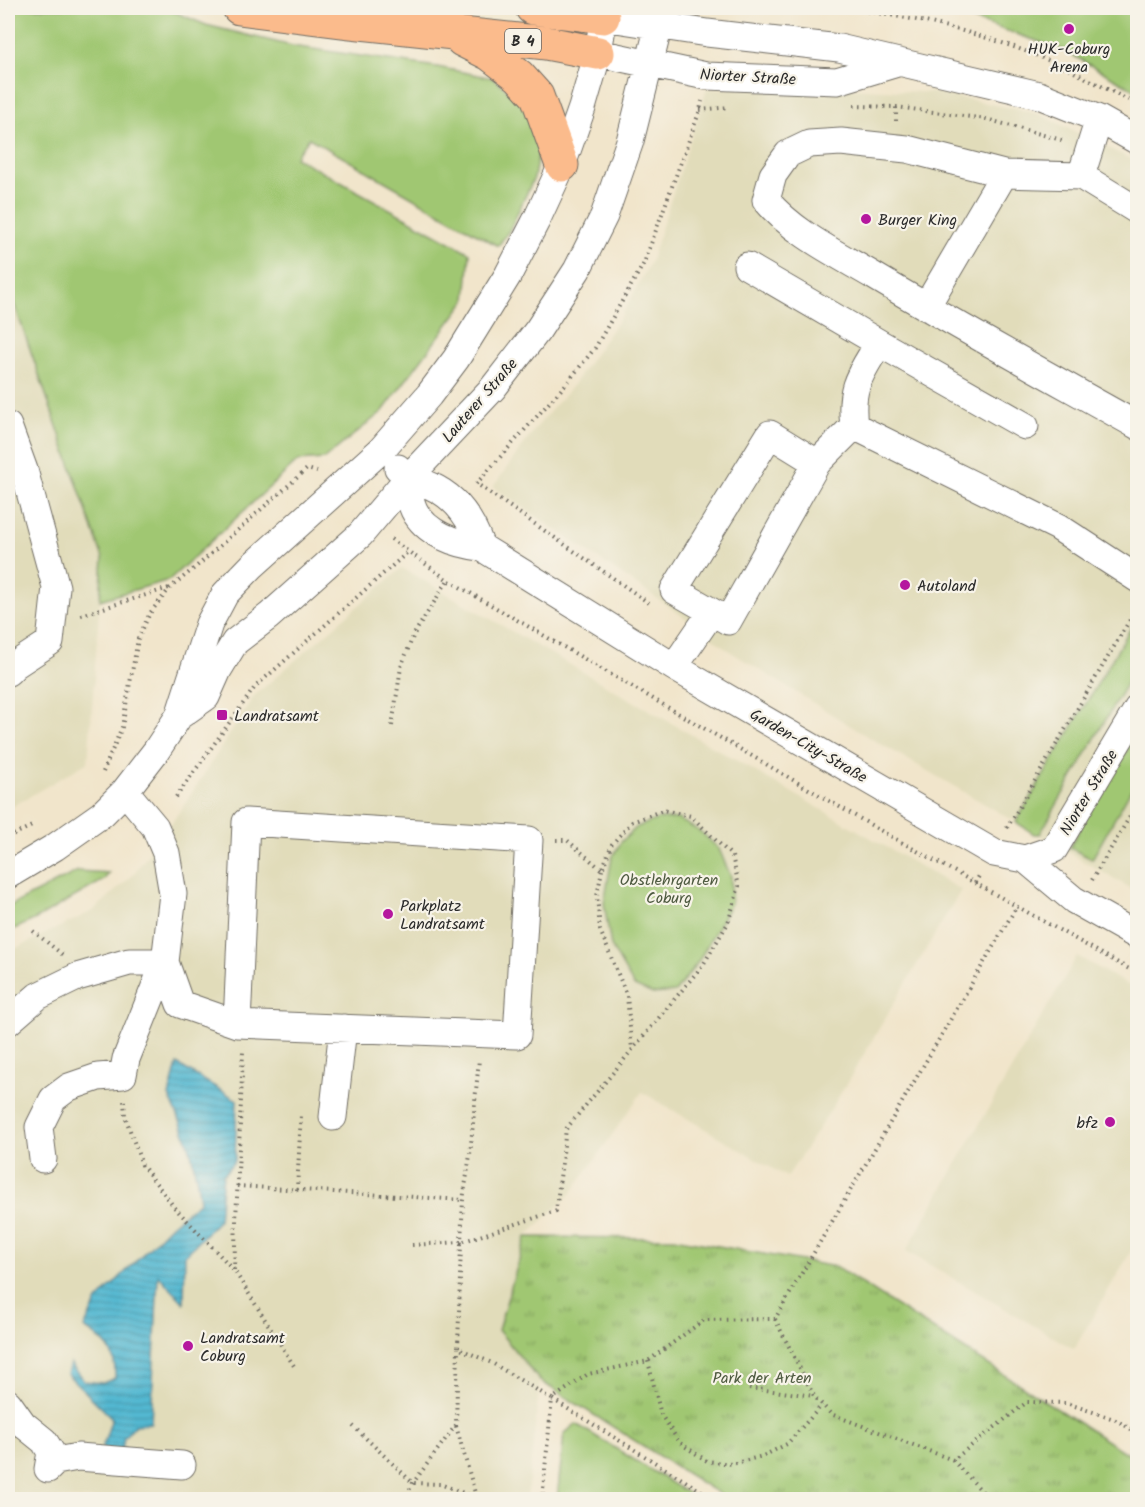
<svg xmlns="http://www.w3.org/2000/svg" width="1145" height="1507" viewBox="0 0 1145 1507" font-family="Kalam,sans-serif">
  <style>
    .built { fill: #e1dcba }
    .green { fill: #a0c772; stroke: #66794e; stroke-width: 1.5 }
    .park { fill: url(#park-tufts); stroke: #66794e; stroke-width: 1.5 }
    .water { fill: url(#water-rules); stroke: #3f727e; stroke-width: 1.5 }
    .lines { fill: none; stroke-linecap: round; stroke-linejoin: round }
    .minor-casing { stroke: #706c63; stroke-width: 29 }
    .highway-casing { stroke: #706c63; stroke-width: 35 }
    .path { stroke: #706c63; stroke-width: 4; stroke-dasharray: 1.5 4.5; stroke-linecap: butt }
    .minor { stroke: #fff; stroke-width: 27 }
    .highway { stroke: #fbbb8c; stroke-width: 33 }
    .poi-dot { fill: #b5179e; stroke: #f7f3e8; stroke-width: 2 }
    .labels { text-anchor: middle; stroke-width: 4.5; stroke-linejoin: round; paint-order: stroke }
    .shield { fill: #f7f3e8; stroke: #686764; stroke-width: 1.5 }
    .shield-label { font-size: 15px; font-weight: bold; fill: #2b2b2b }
    .poi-label { font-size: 16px; fill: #2b2b2b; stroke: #f7f3e8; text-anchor: start }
    .street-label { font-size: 16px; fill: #2b2b2b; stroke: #f7f3e8 }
    .park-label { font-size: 16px; fill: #4e5a40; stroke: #f7f3e8 }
  </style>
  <defs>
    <pattern id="park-tufts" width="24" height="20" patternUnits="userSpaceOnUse" patternTransform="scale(1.5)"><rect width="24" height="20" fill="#a0c772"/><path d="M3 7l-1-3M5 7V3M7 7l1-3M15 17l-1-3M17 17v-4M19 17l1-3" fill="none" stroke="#83a25e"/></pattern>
    <pattern id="water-rules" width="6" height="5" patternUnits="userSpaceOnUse" patternTransform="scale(1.5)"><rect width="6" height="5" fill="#53b8d1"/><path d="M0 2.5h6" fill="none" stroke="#4596aa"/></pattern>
  </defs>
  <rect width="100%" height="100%" fill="#f7f3e8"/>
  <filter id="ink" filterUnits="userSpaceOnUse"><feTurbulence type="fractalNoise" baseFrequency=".0167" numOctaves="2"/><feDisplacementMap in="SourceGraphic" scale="12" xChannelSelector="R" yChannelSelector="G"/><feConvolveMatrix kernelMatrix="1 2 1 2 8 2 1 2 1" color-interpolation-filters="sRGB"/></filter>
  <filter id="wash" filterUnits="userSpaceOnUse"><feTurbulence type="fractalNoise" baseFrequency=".008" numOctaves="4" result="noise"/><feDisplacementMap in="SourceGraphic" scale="24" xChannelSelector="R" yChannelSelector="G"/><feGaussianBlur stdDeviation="1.35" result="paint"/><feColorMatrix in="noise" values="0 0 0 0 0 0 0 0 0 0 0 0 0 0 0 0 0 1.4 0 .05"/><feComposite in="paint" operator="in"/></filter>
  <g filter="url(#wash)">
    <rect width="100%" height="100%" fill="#f1e5cb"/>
    <path class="built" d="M807,86l132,7 100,21 98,48v730l-270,-156 -136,-84 -47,-35 -191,-130 42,-58 37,-43 50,-71 28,-52 57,-174z
      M8,286l95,272 -15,204 -80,47z
      M402,568l559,322 -126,213 -48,74 -145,-85 -70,100 -46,45 -28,93 42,51 -13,118h-519v-547l85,-41 39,-35 51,-69 71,-111z
      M1077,956l60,34 1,249 -64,110 -168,-98z"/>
    <path class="green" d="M8,8h157l41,17 86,21 145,21 56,11 31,26 17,34 -7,40 -25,53 -11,15 -189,-108 -14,19 175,96 -4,47 -83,111 -59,48 -26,2 -129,119 -69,20 3,-42 -95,-272z
      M940,8h197v83l-74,-41z
      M1137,617v48l-97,169h-6l-18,-12z
      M1137,733v46l-45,80 -22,-11 14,-28z
      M658,819h20l23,13 18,17 12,28v26l-33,59 -23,30 -22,2 -19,-8 -23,-40 -7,-43 8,-45 9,-16 16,-15z
      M78,871l31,2 -5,7 -66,38 -30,14v-25z
      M576,1424l122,75h-141l7,-65z"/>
    <path class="park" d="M526,1237l148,1 162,29 301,193v39h-410l-187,-118 -42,-51z"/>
    <path class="water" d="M177,1064l60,36 -2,60 -12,15 -4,45 -34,35 -1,48 -26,-28 -7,148 -16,2 -11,12 -2,13 -20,-1 10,-31 -45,-44 3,-11 14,18 19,2 12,-5c1,-28 -8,-36 -31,-50l13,-27 74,-76 29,-24c-6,-42 -12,-66 -31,-105z"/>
  </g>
  <g filter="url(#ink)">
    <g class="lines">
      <g class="minor-casing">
        <path id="minor" d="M603,17l104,16 132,15 200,47 60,24 39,22
          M598,53l108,23 131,5 60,-18
          M1081,176l18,-57
          M1138,211l-57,-35 -77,-2 -97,-25 -66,-7 -32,2 -21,10 -15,21 -7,25c27,33 71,54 108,76 87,52 175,100 264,150
          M747,266l132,77c-19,32 -30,43 -25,83
          M926,307l78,-133
          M879,343l146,83
          M8,426l16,44 32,117 -6,55 -35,23 -7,7
          M770,434l47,29 -89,158 -54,-31z
          M817,463l37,-37 204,101 80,52
          M398,468c13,13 18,10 33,18 27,12 41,35 50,61
          M408,478c1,11 1,22 6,32 12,24 42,34 67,37l193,120 320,186 31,6 49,41 64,36
          M674,667l37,-54
          M179,716l27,-19 12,-27 17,-28 34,-26 91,-81 48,-57 85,-90 45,-58 39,-60 27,-54 26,-75 29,-116 1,-17
          M125,791l30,36 11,26 7,41 -8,68 15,42 57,20 280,11 12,-195 -283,-18 -9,202
          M1025,859l29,-10 84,-141
          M8,875l47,-28 47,-33 23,-23 31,-40 23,-35 30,-92 16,-30 27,-28 129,-116 48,-55 27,-36 52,-84 29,-56 25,-54 20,-57 16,-55 7,-45
          M8,1022l30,-26 39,-19 52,-15h36l-39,97 -3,16 -25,2 -29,10 -16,12 -14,28 4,32
          M333,1117l10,-89
          M8,1403l15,21 21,17 7,11 -3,17
          M48,1469l8,-8 22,-4 104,8"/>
      </g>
      <g class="highway-casing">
        <path id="highway" d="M239,8l110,14 197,21 52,10
          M532,8l71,9
          M462,40l28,14 29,22 18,20 25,69"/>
      </g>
      <path class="path" d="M838,8c75,8 152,26 221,57 27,12 53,27 79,40
        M854,106l42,1 90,12 79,22
        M700,110l29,-3
        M896,121v-14
        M476,484l90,-100 29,-36 49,-85 56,-153 2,-9
        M480,486l169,117
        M391,539l57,41 435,252 92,51 4,-7
        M81,615l88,-27
        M392,726l9,-59 13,-33 34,-54
        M103,772l19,-45 16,-88 12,-26 20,-25 27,-22 110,-97 10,3
        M176,797l79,-110 154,-136
        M1007,828l131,-222
        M8,837l26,-12
        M556,840h11l35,30 10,-26 20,-22 31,-12 28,6 41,40 7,30 -11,37 -25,42 -137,164 -10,82 -95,31 -3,106 34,15 60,36 36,-25 60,-13 56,-41 71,-1 242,-413
        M602,870l-5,26 3,34 27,66 5,53
        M1092,880l46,-77
        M975,883l163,91
        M33,931l30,24
        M124,1101l1,15 17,49 33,43 59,62 60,96
        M237,1186l226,14
        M297,1190l4,-75
        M412,1245l49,-3 2,-42 7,-45 9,-96
        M234,1270l9,-219
        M775,1319l39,77 17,18 122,46 74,-58 39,1 48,16 24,14
        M648,1361l13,54 19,28 27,18 25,3 31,-8 24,-12 35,-39
        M749,1388l65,8
        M353,1426l60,57 27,1 37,14
        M456,1426l21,74
        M953,1460l37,40
        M404,1500l9,-17 43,-58 2,-77
        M542,1500l10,-101 164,101"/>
      <use href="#minor" class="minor"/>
      <use href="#highway" class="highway"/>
    </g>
  </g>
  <g class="poi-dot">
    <circle cx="1069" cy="29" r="6"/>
    <circle cx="866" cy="219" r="6"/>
    <circle cx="905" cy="585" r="6"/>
    <rect x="216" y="709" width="12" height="12" rx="3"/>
    <circle cx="388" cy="914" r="6"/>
    <circle cx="1110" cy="1122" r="6"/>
    <circle cx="188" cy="1346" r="6"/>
  </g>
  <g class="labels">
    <rect class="shield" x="505" y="29" width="36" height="24" rx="4.5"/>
    <g class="shield-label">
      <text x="523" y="46">B 4</text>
    </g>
    <g class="poi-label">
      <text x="1069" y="54" text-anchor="middle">HUK-Coburg<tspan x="1069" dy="18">Arena</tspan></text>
      <text x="878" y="225">Burger King</text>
      <text x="917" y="591">Autoland</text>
      <text x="234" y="721">Landratsamt</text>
      <text x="400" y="911">Parkplatz<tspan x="400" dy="18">Landratsamt</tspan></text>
      <text x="1098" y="1128" text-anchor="end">bfz</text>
      <text x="200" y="1343">Landratsamt<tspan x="200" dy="18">Coburg</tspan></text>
    </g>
    <g class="street-label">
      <text transform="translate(748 76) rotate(3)" y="6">Niorter Straße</text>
      <text transform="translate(479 400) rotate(-49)" y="6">Lauterer Straße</text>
      <text transform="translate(809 745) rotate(30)" y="6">Garden-City-Straße</text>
      <text transform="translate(1088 792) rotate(-59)" y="6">Niorter Straße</text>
    </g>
    <g class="park-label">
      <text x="669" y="885">Obstlehrgarten<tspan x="669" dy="18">Coburg</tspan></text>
      <text x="762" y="1383">Park der Arten</text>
    </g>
  </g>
  <rect width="1145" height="1507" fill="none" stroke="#f7f3e8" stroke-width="30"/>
</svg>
